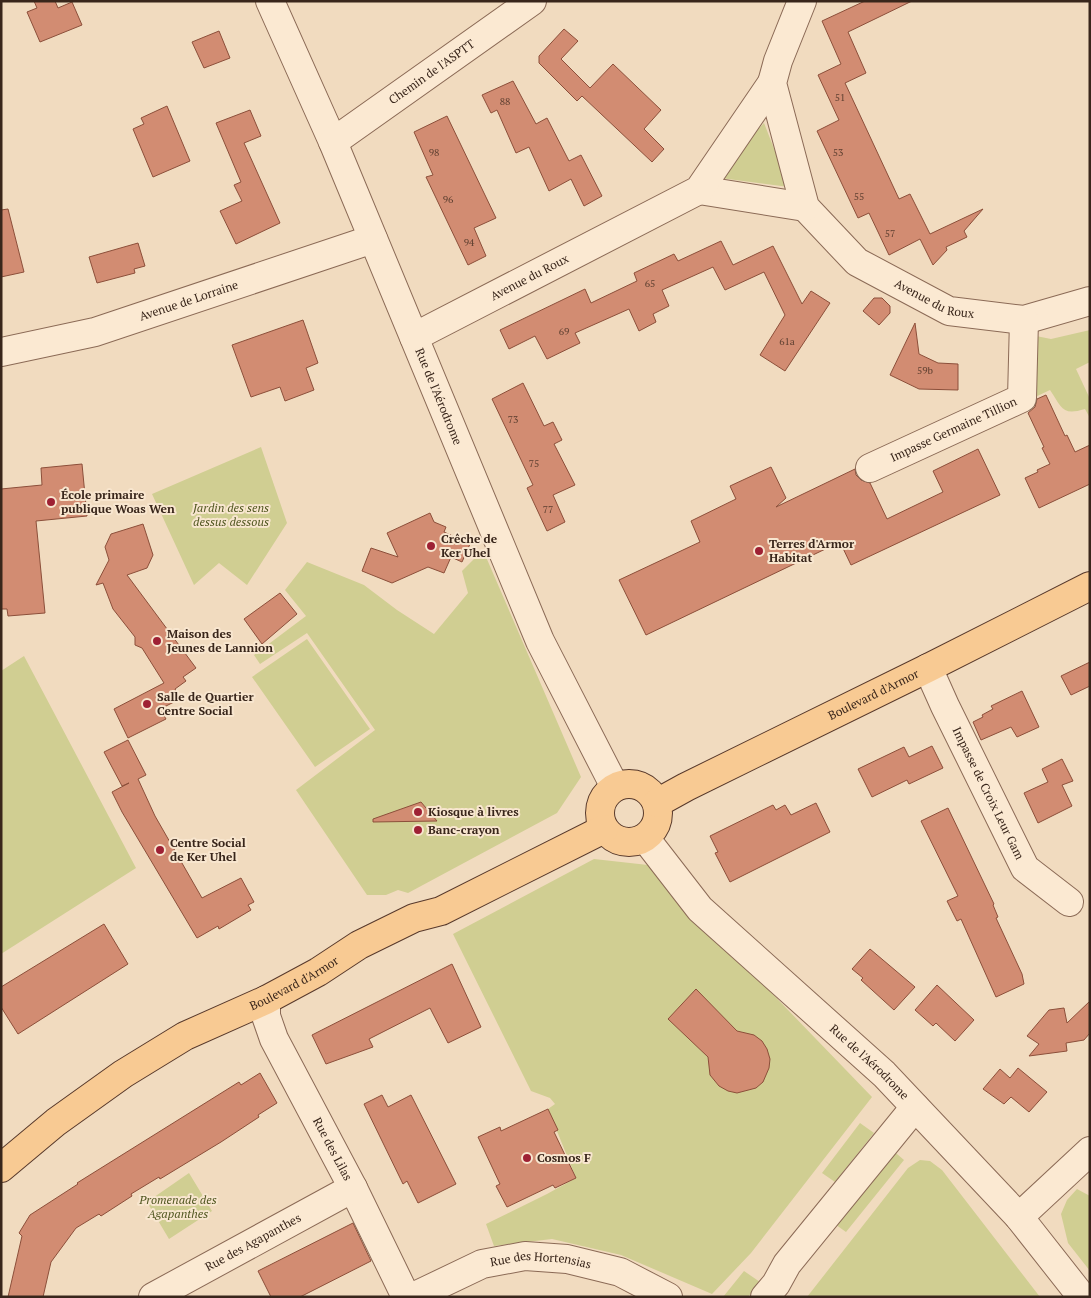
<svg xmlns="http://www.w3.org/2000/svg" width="1091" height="1298" viewBox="0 0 1091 1298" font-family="'PT Serif',serif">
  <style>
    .green { fill: #d0ce92 }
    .building { fill: #d28c72; stroke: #8c4f3a }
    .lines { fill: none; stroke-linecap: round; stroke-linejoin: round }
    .minor-casing { stroke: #8b6a56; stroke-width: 30 }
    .major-casing { stroke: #58392b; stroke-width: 30 }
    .minor { stroke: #fbe9d2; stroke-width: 28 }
    .major { stroke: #f8ca93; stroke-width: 28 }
    .poi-dot { fill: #9e2134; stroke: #f8e6cf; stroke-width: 2 }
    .labels { text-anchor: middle; stroke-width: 4; stroke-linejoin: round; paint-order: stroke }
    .number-label { font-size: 10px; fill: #5f4031 }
    .street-label { font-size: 12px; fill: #39261b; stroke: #f8e6cf }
    .poi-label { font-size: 12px; font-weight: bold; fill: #39261b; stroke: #f8e6cf; text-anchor: start }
    .park-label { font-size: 12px; font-style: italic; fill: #515721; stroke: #f8e6cf }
  </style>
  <rect width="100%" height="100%" fill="#f1dbbf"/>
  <path class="green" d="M764,123l25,64 -76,-10z
    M1090,330v32l-14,7 14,30v19l-5,-9c-23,7 -23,-1 -35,-19l-17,8 4,-18 -1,-44 15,3z
    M261,447l26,76 -40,62 -28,-22 -25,22 -42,-91z
    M483,550l98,227 -24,36 -149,80 -10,-3 -12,5h-19l-71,-105 79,-60 -68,-97 -47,31 -6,-9 52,-39 -21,-26 22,-28 57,23 33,25 37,24 34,-41 -6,-22z
    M307,639l63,90 -55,38 -63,-90z
    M24,656l112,212 -135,86v-283z
    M594,859l54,6 224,232 -121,156 -39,41 -91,-39 -69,-16 -58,7 -8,-22 61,-30 29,-16 -28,-69 7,-5 -5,-6 -19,-7 -78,-157z
    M860,1123l14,10 -39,49 -13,-9z
    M890,1148l14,12 -58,72 -14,-10z
    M920,1160l10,1 12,9 98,127h-233l101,-129z
    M189,1173l23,38 -43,28 -22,-37z
    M1077,1189l13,7v75l-22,-28 -7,-29 6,-14z
    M744,1271l16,11 -12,15h-25z"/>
  <path class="building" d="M34,1h21l3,7 14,-6 10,23 -42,17 -13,-30 10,-4z
    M865,1h47l-64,31 18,41 -21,10 54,116 11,-5 20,40 53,-25 -19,22 3,6 -21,10 1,3 -14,15 -13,-26 -31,16 -20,-42 -11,5 -41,-87 22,-11 -21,-45 23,-11 -19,-43z
    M564,29l14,12 -17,18 29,29 23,-24 48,46 -17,19 20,20 -12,13 -70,-66 -5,5 -38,-38v-7z
    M219,31l11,27 -26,10 -12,-26z
    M513,81l23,43 11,-6 22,43 12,-6 21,41 -18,10 -13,-27 -22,12 -20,-44 -13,6 -19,-43 -6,3 -9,-18z
    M167,106l23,55 -37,16 -20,-48 11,-5 -3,-6z
    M250,110l11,26 -17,7 36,80 -44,21 -16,-33 22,-10 -8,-16 7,-3 -25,-59z
    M447,116l49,102 -22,10 12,28 -18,9 -42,-88 7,-2 -19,-43z
    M8,209l16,63 -23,5v-67z
    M721,241l12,24 40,-19 29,58 9,-13 19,12 -45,68 -25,-16 25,-40 -21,-43 -39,18 -12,-23 -51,23 7,16 -16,8 3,8 -17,9 -10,-22 -54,24 5,10 -33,16 -12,-23 -26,13 -9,-19 85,-41 6,14 46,-22 -3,-8 40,-19 4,7z
    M138,243l7,23 -11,3 1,4 -38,10 -8,-26z
    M874,298h8l8,8v7l-11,12 -16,-14z
    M303,320l15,43 -12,5 8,22 -29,11 -5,-14 -29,10 -19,-52z
    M915,323l4,31 19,9 20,1v26l-39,-1 -29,-14z
    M523,383l21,43 9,-4 9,18 -8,4 21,41 -22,10 12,27 -18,9 -20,-43 6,-3 -41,-86z
    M1046,395l19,41 2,-1 8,17 15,-7v39l-51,24 -14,-30 13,-6 -1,-2 13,-6 -8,-16 2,-1 -16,-34 7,-6 2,-8z
    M978,449l22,46 -149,70 -11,-23 -194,93 -27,-55 81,-38 -9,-21 45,-22 -6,-13 41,-19 15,31 -10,9 79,-38 1,6 5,5 9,3 17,36 56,-27 -10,-21z
    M82,464l5,52 -51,5 9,92 -37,3 -1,-7h-6v-120l41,-4 -1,-17z
    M430,513l4,9 12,5 -2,5 26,12 -8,18 -11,-5 -7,16 -16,-6 -36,16 -30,-12 9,-23 27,9 -11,-24z
    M143,524l10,31 -6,13 -20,7 69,93 -13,9 3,4 -11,8 5,10 -20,10 6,10 -38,19 -14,-29 50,-26 -22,-35 -7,-3v-8l-22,-28 -10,-26 -7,2 13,-25 -4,-13 6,-13z
    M280,593l17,21 -35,30 -18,-25z
    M1090,662v24l-19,9 -10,-19z
    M1022,691l17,36 -22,10 -6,-10 -30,13 -8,-18 10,-5 -1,-2 11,-6 -2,-3z
    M128,740l18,35 -8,4 17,37 47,82 39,-20 13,24 -6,3 3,5 -32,19 -1,-3 -21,12 -75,-126 -10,-20 17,-9 -7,3 -18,-34z
    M932,746l11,22 -34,16 -2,-4 -35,17 -14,-28 46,-22 5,10z
    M1062,759l11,22 -11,4 10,21 -34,17 -14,-30 24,-11 -6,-13z
    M421,802l16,19 -64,1v-3z
    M816,803l14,29 -100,50 -15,-29 3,-1 -8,-16 63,-31 3,5 9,-5 6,10z
    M948,808l46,96 -1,1 5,12 -2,1 26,56 2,10 -28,13 -35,-78 -4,2 -10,-20 11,-5 -37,-75z
    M104,924l24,40 -110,70 -17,-27v-20z
    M870,949l45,38 -21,23 -33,-30 2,-2 -11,-9z
    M452,964l29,63 -33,16 -18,-35 -61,31 4,8 -47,17 -14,-29z
    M937,985l37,35 -19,21 -19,-18 -3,3 -18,-16z
    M696,989l41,42 17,4 8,6 5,8 3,10 -1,9 -6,14 -7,6 -19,5 -9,-2 -9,-5 -9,-11 -2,-18 -40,-38z
    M1090,1001v32l-6,7 -18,3 1,8 -38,5 10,-12 -12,-8 22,-26 15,-2 3,15z
    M1018,1068l29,24 -18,20 -18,-15 -7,7 -21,-15 17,-20 10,9z
    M260,1073l17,30 -19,12 1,2 -38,25 -61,37 -1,-2 -28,17 1,2 -31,20 -2,-2 -23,14 -25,34 -8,35h-35l14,-61 -3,-3 11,-18 48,-31 -1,-1 162,-101 2,3z
    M382,1095l6,12 23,-12 45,89 -38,19 -11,-22 -4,3 -39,-80z
    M548,1109l10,21 -4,2 22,46 -21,10 -2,-3 -46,22 -11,-21 4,-2 -22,-47 22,-10 1,4z
    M353,1223l18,38 -71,36h-29l-13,-26z"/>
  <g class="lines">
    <g class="minor-casing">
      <g id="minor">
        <path id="s1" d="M270,1l63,141 207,499 75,146"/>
        <path id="s2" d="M802,1l-24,60 -6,22 33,124 52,55 92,49 75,9 66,-19"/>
        <path id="s3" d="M333,142l199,-141"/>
        <path d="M699,190l106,17"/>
        <path id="s4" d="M414,337l285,-147 73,-107"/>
        <path id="s5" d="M1,352l94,-20 278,-93"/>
        <path id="s6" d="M870,468l152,-70 2,-78"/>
        <path id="s7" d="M928,668l17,38 80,162 44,34"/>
        <path id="s8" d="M645,838l55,71 184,165 135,143 63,80"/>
        <path id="s9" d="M266,1000v16l8,23 79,149 53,109"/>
        <path d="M1019,1217l71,-66"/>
        <path id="s10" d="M153,1297l200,-109"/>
        <path id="s11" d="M413,1297l69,-33 43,-8 42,3 53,13 48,25"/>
        <path d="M765,1297l11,-13 11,-20 128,-157"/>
      </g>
    </g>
    <g class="major-casing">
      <g id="major">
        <circle cx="629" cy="813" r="29"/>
        <path id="s12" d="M657,803l29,-16 242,-119 162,-82"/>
        <path id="s13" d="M1,1168l55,-46 67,-48 62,-38 81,-36 52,-28 41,-27 55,-27 27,-7 163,-82"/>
      </g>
    </g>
    <use href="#minor" class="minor"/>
    <use href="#major" class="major"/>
  </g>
  <g class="poi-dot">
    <circle cx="51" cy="502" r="5"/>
    <circle cx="431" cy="546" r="5"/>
    <circle cx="759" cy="551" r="5"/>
    <circle cx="157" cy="641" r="5"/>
    <circle cx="147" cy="704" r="5"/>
    <circle cx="418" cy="812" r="5"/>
    <circle cx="418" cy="830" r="5"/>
    <circle cx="160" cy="850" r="5"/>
    <circle cx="527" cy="1158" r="5"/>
  </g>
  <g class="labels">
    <g class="number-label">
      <text x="840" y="101">51</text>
      <text x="505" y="105">88</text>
      <text x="434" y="156">98</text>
      <text x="838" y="156">53</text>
      <text x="859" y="200">55</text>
      <text x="448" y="203">96</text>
      <text x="890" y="237">57</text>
      <text x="469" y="246">94</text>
      <text x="650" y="287">65</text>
      <text x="564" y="335">69</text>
      <text x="787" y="345">61a</text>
      <text x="925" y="374">59b</text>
      <text x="513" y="423">73</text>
      <text x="534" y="467">75</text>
      <text x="548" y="513">77</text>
    </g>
    <g class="street-label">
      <text dy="4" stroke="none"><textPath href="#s3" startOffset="121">Chemin de l'ASPTT</textPath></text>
      <text dy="4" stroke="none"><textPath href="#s4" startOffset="130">Avenue du Roux</textPath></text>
      <text dy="4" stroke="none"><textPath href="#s2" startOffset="378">Avenue du Roux</textPath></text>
      <text dy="4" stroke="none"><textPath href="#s5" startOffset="195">Avenue de Lorraine</textPath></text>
      <text dy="4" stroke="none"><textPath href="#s1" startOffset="430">Rue de l'Aérodrome</textPath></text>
      <text dy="4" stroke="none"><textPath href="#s6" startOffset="92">Impasse Germaine Tillion</textPath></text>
      <text dy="4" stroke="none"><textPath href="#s12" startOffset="242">Boulevard d'Armor</textPath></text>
      <text dy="4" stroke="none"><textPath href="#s7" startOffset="139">Impasse de Croix Leur Gam</textPath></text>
      <text dy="4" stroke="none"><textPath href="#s13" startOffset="348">Boulevard d'Armor</textPath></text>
      <text dy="4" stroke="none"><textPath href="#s8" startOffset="318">Rue de l'Aérodrome</textPath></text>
      <text dy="4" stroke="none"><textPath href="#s9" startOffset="165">Rue des Lilas</textPath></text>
      <text dy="4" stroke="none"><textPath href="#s10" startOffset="114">Rue des Agapanthes</textPath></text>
      <text dy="4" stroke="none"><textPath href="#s11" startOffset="136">Rue des Hortensias</textPath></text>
    </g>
    <g class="poi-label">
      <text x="61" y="499">École primaire<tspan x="61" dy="14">publique Woas Wen</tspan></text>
      <text x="441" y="543">Crêche de<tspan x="441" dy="14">Ker Uhel</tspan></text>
      <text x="769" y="548">Terres d'Armor<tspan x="769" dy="14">Habitat</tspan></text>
      <text x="167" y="638">Maison des<tspan x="167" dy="14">Jeunes de Lannion</tspan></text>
      <text x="157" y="701">Salle de Quartier<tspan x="157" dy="14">Centre Social</tspan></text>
      <text x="428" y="816">Kiosque à livres</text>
      <text x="428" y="834">Banc-crayon</text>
      <text x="170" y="847">Centre Social<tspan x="170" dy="14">de Ker Uhel</tspan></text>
      <text x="537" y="1162">Cosmos F</text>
    </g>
    <g class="park-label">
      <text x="231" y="512">Jardin des sens<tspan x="231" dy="14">dessus dessous</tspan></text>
      <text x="178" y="1204">Promenade des<tspan x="178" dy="14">Agapanthes</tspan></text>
    </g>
  </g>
  <rect width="1091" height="1298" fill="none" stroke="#39261b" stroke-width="5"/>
</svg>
